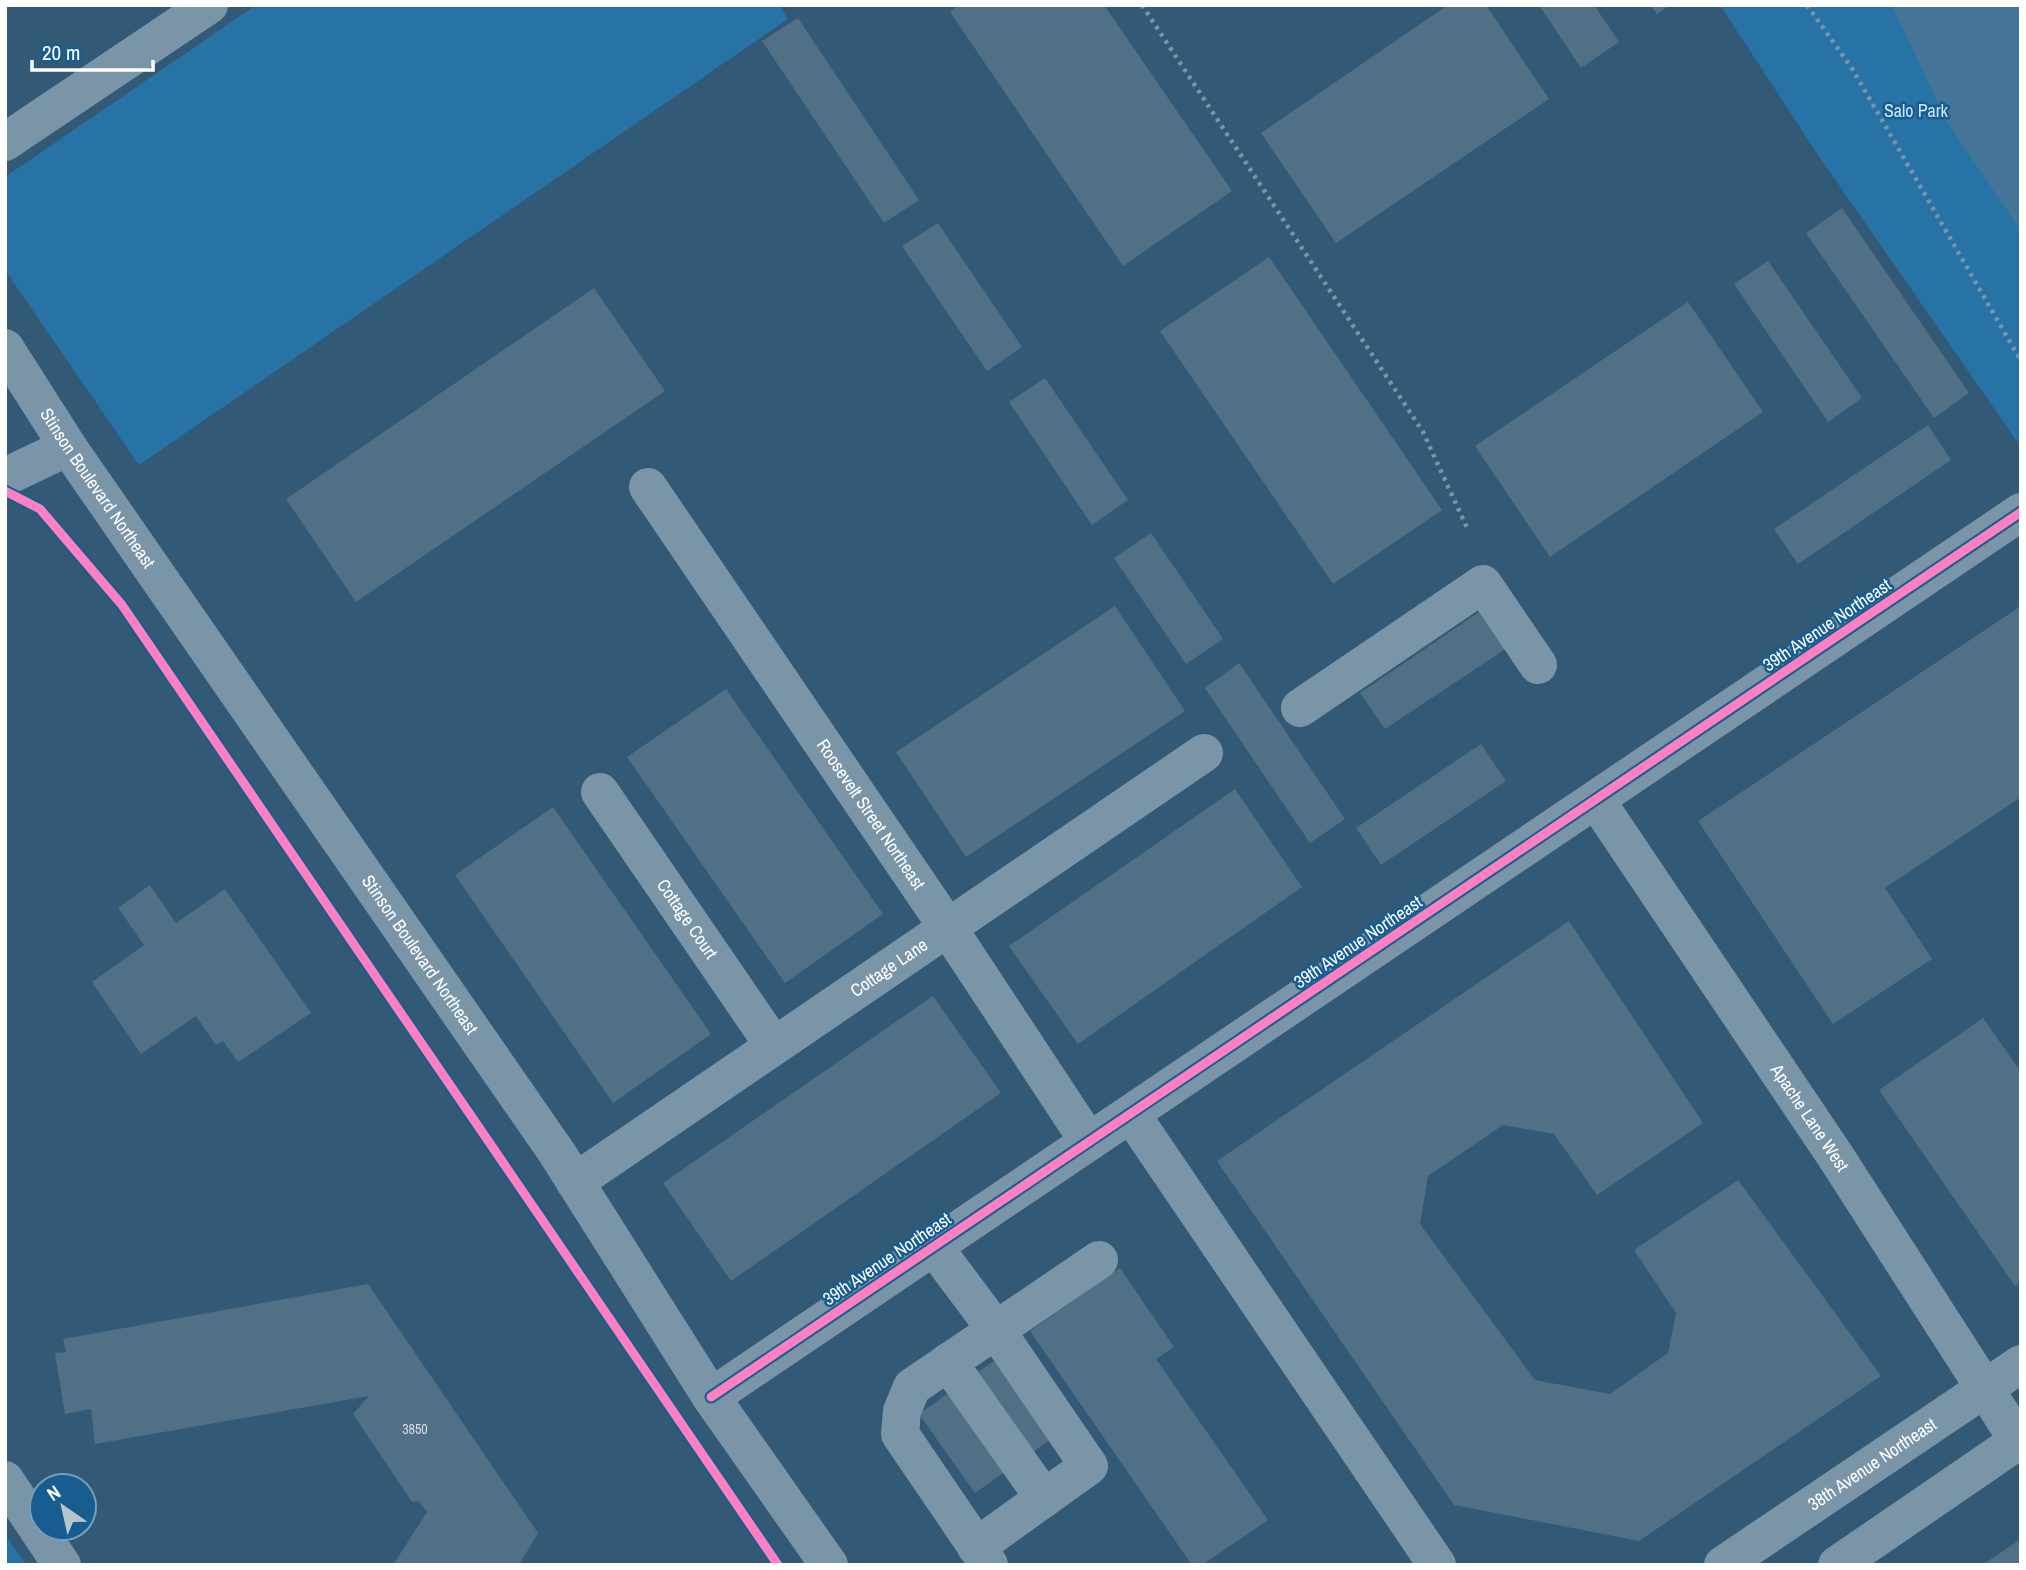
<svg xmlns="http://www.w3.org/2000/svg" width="2026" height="1570" viewBox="0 0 2026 1570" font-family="'Archivo Narrow',sans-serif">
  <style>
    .green { fill: #2873a5 }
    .water { fill: #447598 }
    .building { fill: #517086 }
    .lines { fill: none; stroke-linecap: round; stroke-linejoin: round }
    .path { stroke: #7a95a8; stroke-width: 4.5; stroke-dasharray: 3.5 5; stroke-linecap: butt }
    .minor { stroke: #7a95a8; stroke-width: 38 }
    .cycleway-casing { stroke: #175d90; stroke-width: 13 }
    .cycleway { stroke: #ff80c0; stroke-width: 9 }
    .labels { text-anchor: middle; stroke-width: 5; stroke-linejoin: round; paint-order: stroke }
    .number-label { font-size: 14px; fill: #d4dbe1 }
    .park-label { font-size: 18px; fill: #cbe8fb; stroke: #175d90 }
    .street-label { font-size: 18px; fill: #fff; stroke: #175d90 }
  </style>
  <rect width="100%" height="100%" fill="#325975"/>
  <path class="green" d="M256,5h523l9,14 -649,446 -134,-195v-93z
    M1720,5h301v442l-201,-289z
    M5,1534l21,31h-21z"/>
  <path class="water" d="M1892,5h129v226l-75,-111z"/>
  <path class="building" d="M959,5h145l128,186 -109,75 -173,-254z
    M1448,5h38l63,94 -213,144 -75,-110z
    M1539,5h55l25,37 -38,26z
    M1651,5h19l-13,9z
    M798,18l121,182 -35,23 -122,-182z
    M1842,208l127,185 -35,25 -128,-185z
    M938,223l84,124 -35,24 -85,-125z
    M1269,257l173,253 -109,74 -173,-253z
    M1768,261l94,137 -34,24 -94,-138z
    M594,288l71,103 -309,211 -70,-103z
    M1688,302l75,110 -213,145 -75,-111z
    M1045,378l83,122 -36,25 -83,-123z
    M1928,425l23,35 -153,104 -24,-35z
    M1151,533l72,106 -37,25 -72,-106z
    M1115,606l70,105 -219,146 -70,-105z
    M2021,606v191l-136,91 47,71 -99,65 -135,-203z
    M1485,608l25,38 -125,83 -25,-36z
    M1239,663l106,156 -35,24 -105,-155z
    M726,689l157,225 -98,69 -158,-226z
    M1481,744l25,37 -125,84 -25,-37z
    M1235,789l67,98 -224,157 -69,-98z
    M553,807l158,227 -98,69 -158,-228z
    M150,885l26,38 49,-34 86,124 -73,49 -15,-21 -7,4 -20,-29 -55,38 -49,-72 52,-37 -26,-37z
    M1569,921l134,202 -106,72 -43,-61 -51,-9 -75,51 -8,48 115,156 75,14 58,-41 8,-40 -42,-63 104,-70 143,196 -242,165 -185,-36 -237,-344z
    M933,996l68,97 -270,188 -68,-98z
    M1983,1018l38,54v210l-6,4 -136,-196z
    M1120,1268l54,79 -18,12 112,161 -66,45h-10l-162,-234z
    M368,1284l170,249 -19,32h-126l34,-53 -8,-11 -7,1 -59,-88 16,-18 -274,48 -4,-35 -26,5 -10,-61 11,-1 -3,-13z
    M1005,1353l56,79 -86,61 -56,-79z
    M2021,1539v26h-39z"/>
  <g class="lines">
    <path class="path" d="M1142,5l281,427 45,98
      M1807,5l46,65 168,291"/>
    <g class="minor">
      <path d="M5,142l204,-137"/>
      <path id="s1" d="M5,348l63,99 489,706 154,244 118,168"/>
      <path d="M5,477l63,-30"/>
      <path id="s2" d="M648,487l300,441 141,214"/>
      <path d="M1300,708l183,-124 55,81"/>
      <path id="s3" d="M600,792l174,254"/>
      <path id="s4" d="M1596,800l240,357 185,288"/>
      <path d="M1131,1114l306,451"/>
      <path id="s5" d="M575,1182l629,-429"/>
      <path d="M934,1247l62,83 -84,57 -10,24 -2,23 89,131"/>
      <path d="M948,1362l96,136"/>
      <path d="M711,1397l1310,-885"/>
      <path d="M5,1480l57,85"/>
      <path d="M976,1547l113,-81 -93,-136 103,-70"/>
      <path id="s6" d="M1723,1565l298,-201"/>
      <path d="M1837,1565l184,-126"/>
    </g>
    <g class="cycleway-casing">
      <path id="cycleway" d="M5,491l35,18 82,96 656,960
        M711,1397l1310,-885"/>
    </g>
    <use href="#cycleway" class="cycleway"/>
  </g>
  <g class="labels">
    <g class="number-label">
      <text x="415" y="1434">3850</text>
    </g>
    <g class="park-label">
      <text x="1916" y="117">Salo Park</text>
    </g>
    <g class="street-label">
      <text dy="6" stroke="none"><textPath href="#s1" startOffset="168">Stinson Boulevard Northeast</textPath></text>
      <text transform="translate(1827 625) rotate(-34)" y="6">39th Avenue Northeast</text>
      <text dy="6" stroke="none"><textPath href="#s2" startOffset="396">Roosevelt Street Northeast</textPath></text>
      <text dy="6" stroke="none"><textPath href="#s3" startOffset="154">Cottage Court</textPath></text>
      <text transform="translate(1358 942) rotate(-34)" y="6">39th Avenue Northeast</text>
      <text dy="6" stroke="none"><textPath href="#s1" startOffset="735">Stinson Boulevard Northeast</textPath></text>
      <text dy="6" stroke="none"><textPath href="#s5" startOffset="380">Cottage Lane</textPath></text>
      <text dy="6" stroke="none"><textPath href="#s4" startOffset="383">Apache Lane West</textPath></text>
      <text transform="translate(887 1259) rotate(-34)" y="6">39th Avenue Northeast</text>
      <text dy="6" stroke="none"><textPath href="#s6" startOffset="180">38th Avenue Northeast</textPath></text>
    </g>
  </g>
  <rect width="2026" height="1570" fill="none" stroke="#ffffff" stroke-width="14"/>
  <g transform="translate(63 1507) rotate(326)"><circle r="33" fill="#175d90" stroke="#749ebc" stroke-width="2"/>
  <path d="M0-5L12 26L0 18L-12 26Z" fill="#b7c5cf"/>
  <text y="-10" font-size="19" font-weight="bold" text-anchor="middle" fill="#ffffff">N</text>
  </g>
  <path d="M32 60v10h121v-10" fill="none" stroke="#ffffff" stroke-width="3.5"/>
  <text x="42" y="60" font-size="21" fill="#ffffff" stroke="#175d90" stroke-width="5" paint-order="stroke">20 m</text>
</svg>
